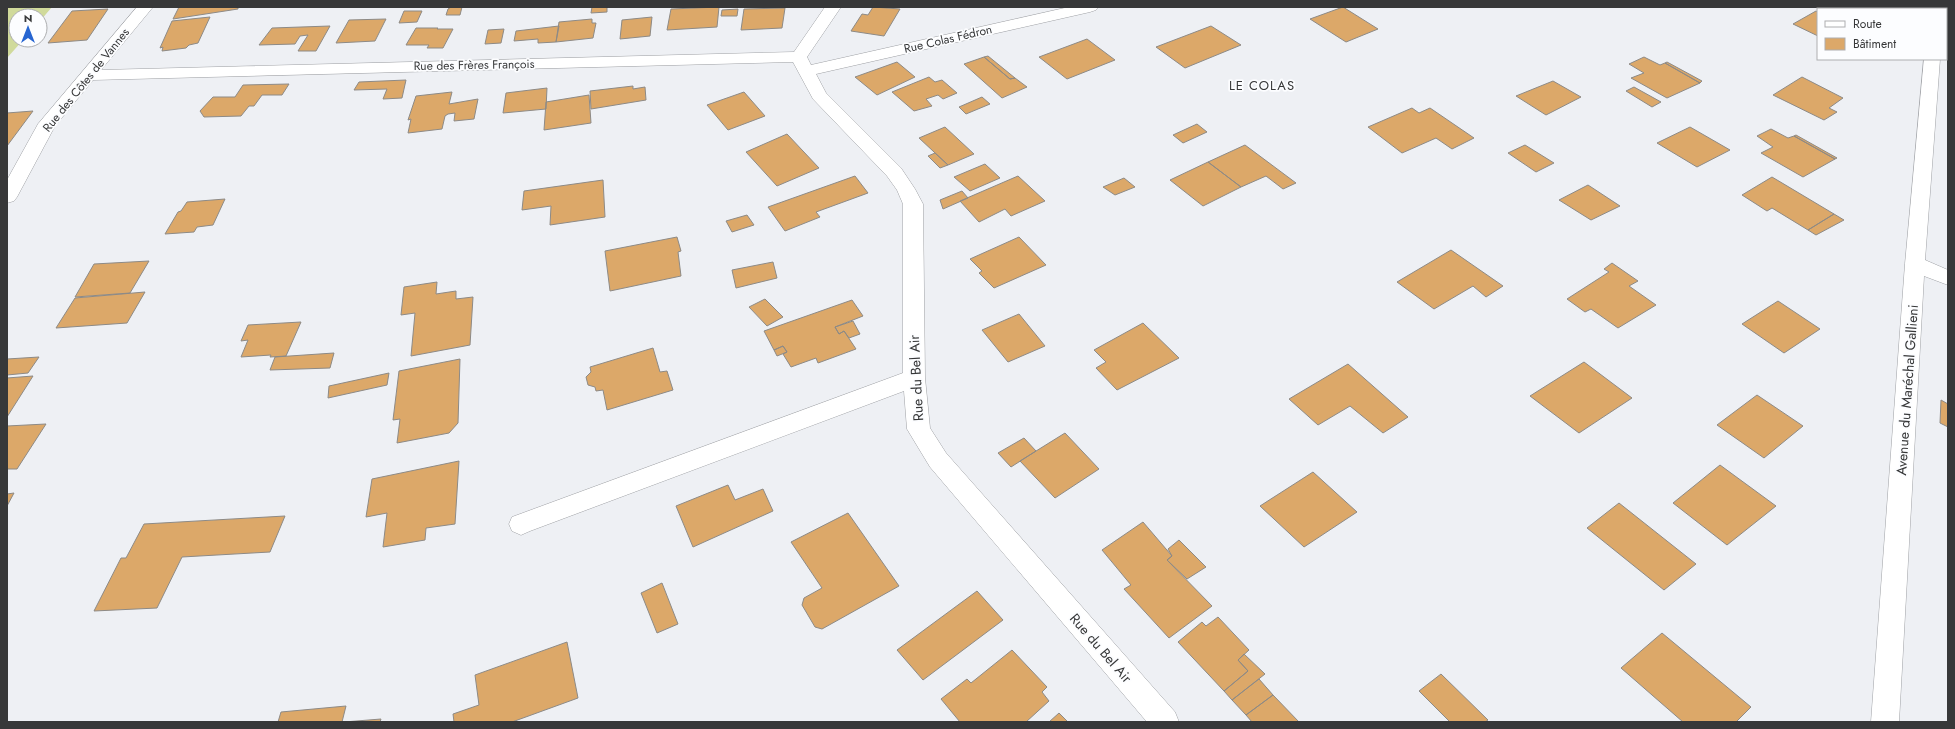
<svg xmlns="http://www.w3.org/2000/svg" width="1955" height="729" viewBox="0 0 1955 729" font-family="Jost,sans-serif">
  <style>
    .green { fill: #d0da9b }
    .building { fill: #dca869; stroke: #8d8a86 }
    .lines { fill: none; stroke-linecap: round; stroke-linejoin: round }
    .minor-casing { stroke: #9fa1a5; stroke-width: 1 }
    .minor { fill: #fff; fill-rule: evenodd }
    .labels { text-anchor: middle; stroke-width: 3.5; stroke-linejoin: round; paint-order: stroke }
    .far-street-label { font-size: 12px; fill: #373839; stroke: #fcfdff }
    .far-neighbourhood-label { font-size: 13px; letter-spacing: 1px; fill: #373839; stroke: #fcfdff }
    .street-label { font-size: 14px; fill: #373839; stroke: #fcfdff }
  </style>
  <rect width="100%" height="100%" fill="#eef0f4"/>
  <path class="green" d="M7,7h45l-12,14v-5h-24v24h7l-16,18z"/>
  <path class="building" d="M179,7h59v2l-65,10z
    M451,7h11l-2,8h-14l2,-6z
    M592,7h15v5l-16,1z
    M719,7l-2,20 -50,3 4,-21z
    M873,7l27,2 -16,27 -33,-5 11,-17 6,1z
    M1343,7l35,22 -32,13 -36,-23z
    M785,8l-3,20 -41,2 3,-21z
    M108,9l-21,31 -39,3 24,-32z
    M738,9l-1,7h-16l1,-6z
    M404,11h18l-5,11 -18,1z
    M1816,11l2,1v24l-25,-12z
    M210,17l-12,26 -9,2 -3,3 -24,3 1,-4 -3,1 12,-27z
    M652,17l-2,19 -30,3 2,-19z
    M386,19l-11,22 -39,2 13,-23z
    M592,19v4h4l-3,15 -37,4 3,-20z
    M330,26l-14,25h-18l10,-16 -8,1 -5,8 -36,1 13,-17z
    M559,26l-3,16 -18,1v-4l-24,2 2,-10z
    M1211,26l30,19 -56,23 -29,-21z
    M416,28h22l-1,1h16l-10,19h-16l2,-3h-23z
    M504,29l-3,14 -16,1 3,-14z
    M1087,39l28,21 -48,19 -28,-22z
    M988,56l27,22 -5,1 -26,-22z
    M984,57l26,22 5,-1 12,9 -25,11 -38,-34z
    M1644,57l16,8 5,-2 35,20 -33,15 -36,-20 13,-5 -15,-9z
    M897,62l18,15 -38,18 -22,-18z
    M1667,62l35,19 -2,2 -35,-20z
    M929,77l6,5 7,-2 15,13 -14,6 -5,-4 -12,4 6,7 -18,5 -22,-19z
    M1802,77l41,21 -14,10 8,4 -13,8 -51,-25z
    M406,80l-4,18 -19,1 4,-10 -33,1 5,-8z
    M1553,81l28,16 -35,18 -30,-19z
    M289,84l-7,11h-20l-8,11h-5l-8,10 -37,1 -4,-6 13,-14h22l8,-12z
    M633,86v3l12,-2 1,13 -55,9 -1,-18z
    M1634,87l27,15 -9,5 -26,-16z
    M547,88l-1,21 -43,4 3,-20z
    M452,92l-3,12 29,-5 -4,20 -20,2 1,-8 -7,1 -3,2 -3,13 -34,4 3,-14 -3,1 8,-24z
    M744,92l21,24 -37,14 -21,-25z
    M589,95l2,28 -47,7 2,-28z
    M982,97l8,7 -24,10 -7,-7z
    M1412,108l7,5 11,-5 44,30 -22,11 -16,-11 -34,15 -34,-26z
    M33,111l-26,35v-33z
    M1197,124l10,8 -24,11 -10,-8z
    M945,127l29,27 -26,11 -29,-27z
    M1690,127l40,23 -33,17 -40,-24z
    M1771,129l17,9 6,-2 41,23 -32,18 -42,-24 12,-6 -16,-11z
    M787,134l32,34 -42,18 -31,-34z
    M1796,135l41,23 -2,1 -41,-23z
    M1245,145l51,38 -13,6 -17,-13 -25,11 -33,-25z
    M1525,145l29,18 -18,9 -28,-19z
    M935,153l13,12 -8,3 -12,-12z
    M1208,162l33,25 -38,19 -33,-26z
    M985,164l15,14 -30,13 -16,-14z
    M855,176l13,17 -52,19 4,5 -35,14 -17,-24z
    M1018,176l27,25 -34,15 -6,-7 -26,13 -19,-21z
    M1772,177l62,37 -26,16 -36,-22 -5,3 -25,-16z
    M1124,178l11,9 -20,8 -12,-8z
    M603,180l2,37 -55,8 1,-19 -29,4 2,-19z
    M1588,185l32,21 -29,14 -32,-20z
    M962,191l6,7 -25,11 -3,-9z
    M225,199l-12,26 -16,2 -3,5 -29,2 13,-22 3,-1 6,-9z
    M1834,214l10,6 -28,15 -8,-5z
    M747,215l7,10 -22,7 -6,-11z
    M677,237l4,14 -3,1 3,24 -71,15 -5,-40z
    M1019,237l27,28 -52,23 -15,-15 3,-2 -12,-12z
    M1451,250l52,36 -17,11 -13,-11 -39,23 -37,-27z
    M149,261l-19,32 -55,4 19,-33z
    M773,262l4,16 -41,10 -4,-18z
    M1612,263l26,18 -9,5 27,19 -38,23 -27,-19 -6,3 -18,-13 42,-27 -5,-3z
    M437,282l-1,12 20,-3v8l17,-2 -3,48 -59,11 4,-43 -14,2 3,-28z
    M145,292l-18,31 -71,5 19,-30z
    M765,299l18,18 -16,9 -18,-19z
    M852,300l11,16 -28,11 4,7 5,-3 12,18 -38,14 -2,-5 -25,9 -8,-13 4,-2 -4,-6 -9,4 -10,-19z
    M1778,301l42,28 -36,24 -42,-29z
    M1019,314l26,32 -37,16 -26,-32z
    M853,321l7,13 -11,4 -5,-7 -5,3 -4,-7z
    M301,322l-15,34 -16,1 1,-2 -30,2 7,-17 -7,1 7,-16z
    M1143,323l36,35 -62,32 -21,-22 10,-6 -12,-12z
    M783,346l4,6 -10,4 -3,-6z
    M653,348l7,24 7,-1 6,19 -66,20 -4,-20 -7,1 -1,-4 -7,-2 -2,-8 5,-5 -1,-5z
    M334,353l-4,15 -60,2 5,-13z
    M39,357l-11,16 -21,2v-16z
    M460,359l-2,64 -9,10 -52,10 3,-24 -7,1 6,-49z
    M1584,362l48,36 -53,35 -49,-37z
    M1348,364l60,53 -25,16 -33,-27 -32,19 -29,-26z
    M389,373l-2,12 -59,13 1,-12z
    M33,376l-26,41v-39z
    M1757,395l46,31 -39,32 -47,-33z
    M1941,400l7,4v23l-8,-4z
    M46,424l-29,45h-10v-43z
    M1065,433l34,36 -44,29 -35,-37z
    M1024,438l12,13 -25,16 -13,-14z
    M459,461l-4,63 -29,4 -1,12 -42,7 4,-34 -21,4 6,-38z
    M1720,465l56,41 -49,39 -54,-42z
    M1313,472l44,40 -53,35 -44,-41z
    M728,485l7,15 28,-11 10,22 -80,36 -17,-41z
    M14,493l-7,13v-12z
    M1619,503l77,61 -32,26 -77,-62z
    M848,513l51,73 -77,43 -7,-2 -13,-22 2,-7 18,-10 -31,-46z
    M285,516l-15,36 -88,5 -25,51 -63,3 27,-53h5l18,-34z
    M1143,522l29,34 -5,4 45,46 -43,32 -45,-49 7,-4 -29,-35z
    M1179,540l27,27 -19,12 -20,-19 5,-4 -4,-7z
    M662,583l16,41 -21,9 -16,-40z
    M977,591l26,29 -80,60 -26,-30z
    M1218,617l31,33 -11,10 10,11 -24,20 -46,-49 24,-20 4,4z
    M1662,633l89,74 -15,15h-53l-62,-54z
    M567,642l11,56 -66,24h-58l-1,-8 26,-9 -4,-30z
    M1012,650l35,37 -5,5 7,9 -23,21h-66l-19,-23 26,-20 4,4z
    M1244,654l21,20 -33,26 -8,-9 24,-20 -10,-11z
    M1441,674l47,46 -3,2h-35l-31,-31z
    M1259,679l14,16 -27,20 -14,-15z
    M1273,695l26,27h-47l-6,-7z
    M346,706l-4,16h-64l3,-10z
    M1059,713l9,9h-19z
    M381,719l-1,3h-36z"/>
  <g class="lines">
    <g class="minor-casing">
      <path id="minor" d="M137,7h16l-52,63 693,-18 31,-45h16l-34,50 4,8 258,-58h29l-2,3 -6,2 -274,62 10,19 75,75 14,21 8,15 2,174 5,50 16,25 229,259 4,10h-32l-217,-255 -23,-38 -3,-38 -374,140 -9,4 -9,-4 -3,-7 3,-7 391,-144v-169l-6,-14 -10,-14 -74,-77 -20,-37 -700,18 -38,46 -38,71 -3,4 -7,2v-23l31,-56z
        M1929,7h16v2h-16z
        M1924,59h16l-15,201 23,10v15l-24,-9 -25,446h-28l34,-458z"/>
    </g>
    <use href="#minor" class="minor"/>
  </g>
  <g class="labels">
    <g class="far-street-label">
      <text transform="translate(948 39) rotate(-13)" y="4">Rue Colas Fédron</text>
      <text transform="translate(474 65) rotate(-1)" y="4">Rue des Frères François</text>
      <text transform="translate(86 80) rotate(-51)" y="4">Rue des Côtes de Vannes</text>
    </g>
    <g class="far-neighbourhood-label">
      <text x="1262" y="90">LE COLAS</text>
    </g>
    <g class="street-label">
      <text transform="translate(916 378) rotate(-93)" y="5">Rue du Bel Air</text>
      <text transform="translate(1907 390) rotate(-86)" y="5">Avenue du Maréchal Gallieni</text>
      <text transform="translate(1101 648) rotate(49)" y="5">Rue du Bel Air</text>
    </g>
  </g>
  <rect width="1955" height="729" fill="none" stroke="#373839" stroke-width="16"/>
  <rect x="1817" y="8" width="130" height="52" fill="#fcfdff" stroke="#adaeb0"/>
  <rect x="1825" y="21" width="20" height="6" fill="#ffffff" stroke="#adaeb0"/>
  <text x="1853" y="28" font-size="12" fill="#373839">Route</text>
  <rect x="1825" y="38" width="20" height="12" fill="#dca869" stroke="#adaeb0"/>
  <text x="1853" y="48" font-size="12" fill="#373839">Bâtiment</text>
  <g transform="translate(28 28)"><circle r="19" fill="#fcfdff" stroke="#adaeb0"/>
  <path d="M0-3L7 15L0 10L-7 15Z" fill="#2564d1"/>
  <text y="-6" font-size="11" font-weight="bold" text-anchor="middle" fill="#373839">N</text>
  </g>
</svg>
